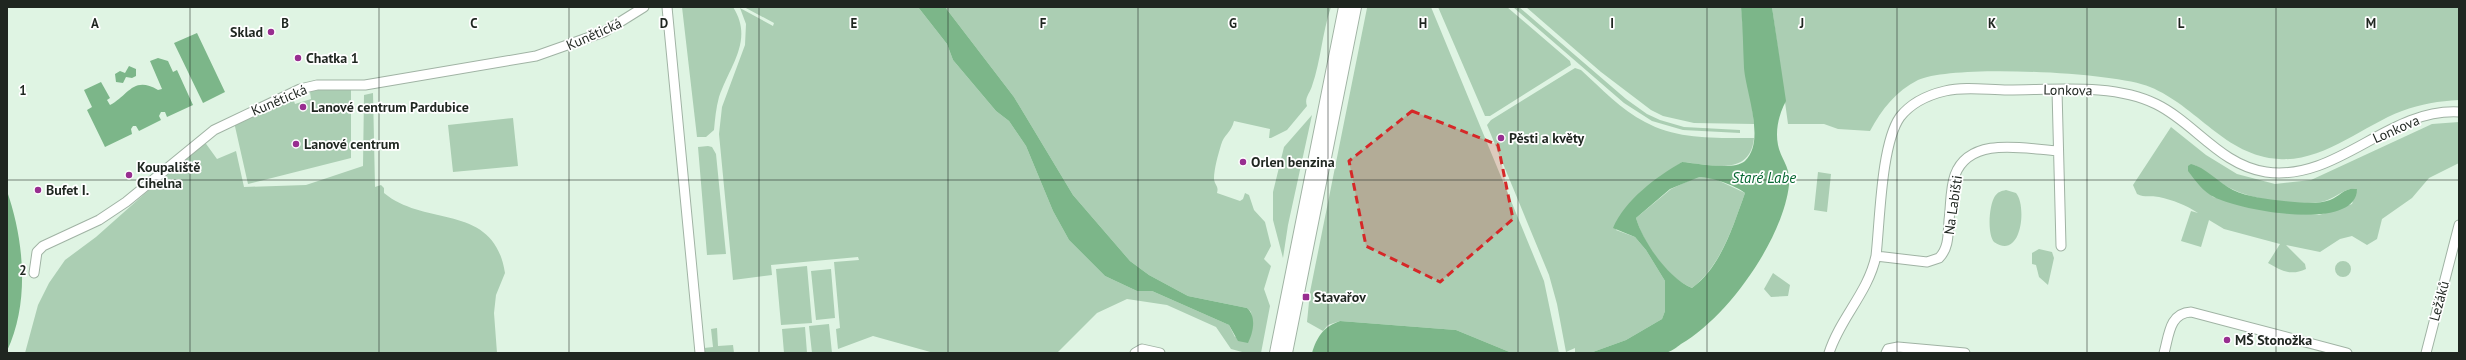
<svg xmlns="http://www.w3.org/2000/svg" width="2466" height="360" viewBox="0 0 2466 360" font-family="'PT Sans',sans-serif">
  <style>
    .green { fill: #abceb3; fill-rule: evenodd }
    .water { fill: #7cb689; fill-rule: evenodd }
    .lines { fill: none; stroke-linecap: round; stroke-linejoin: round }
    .minor-casing { stroke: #a0b3a4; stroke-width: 11 }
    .secondary-casing { stroke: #a0b3a4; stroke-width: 14 }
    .minor { stroke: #fff; stroke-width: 9 }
    .secondary { stroke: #fff; stroke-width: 12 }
    .marked { fill: #d62828; fill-opacity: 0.2; stroke: #d62828; stroke-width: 3; stroke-dasharray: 8 5; stroke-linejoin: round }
    .grid { fill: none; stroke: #1f2620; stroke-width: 1; stroke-opacity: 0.55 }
    .poi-dot { fill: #982e90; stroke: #fff; stroke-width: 1.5 }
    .labels { text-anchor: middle; stroke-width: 3.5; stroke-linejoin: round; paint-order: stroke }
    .poi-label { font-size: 14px; font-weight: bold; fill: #1f2620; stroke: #fff; text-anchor: start }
    .street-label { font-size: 14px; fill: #1f2620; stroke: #fff }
    .water-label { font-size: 15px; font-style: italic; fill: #066831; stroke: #fff }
    .grid-label { font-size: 13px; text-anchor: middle; font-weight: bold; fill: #1f2620; stroke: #fff; stroke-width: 3.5; stroke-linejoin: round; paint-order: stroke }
  </style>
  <rect width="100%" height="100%" fill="#dff4e3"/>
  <path class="green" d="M682,7h51c21,33 -3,58 -14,90 -3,11 -4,22 -5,33l-8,7h-9z
    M744,7h174l29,37 6,16 43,51 13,10 17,25 27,65 16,29 36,36 32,15h15l77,34 6,12 18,-11 -2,-14 -4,-4 -59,-12 -39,-21 -19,-14 -57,-66 -59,-98 -69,-90h386c-9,26 -10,53 -19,79 -2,7 -8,12 -5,20l-20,24 -16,8h-2l1,-9 -36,-8c-3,12 -10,13 -13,24 -3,10 -7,24 -7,34 1,7 5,7 3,14l23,8 3,-2 2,-6 4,2 5,15 11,12 6,24 -7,13 7,7 -7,23 6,17 -9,47h-15l-15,-4 -15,-22 -49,-22 -40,-6 -30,14 -40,40h-123l-61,-17 -35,13 -2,-20 4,-1 -6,-66 25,-2 -1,-3 -87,8 1,10 -39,5 -14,-146 3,-27 23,-62 1,-21 -6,-16 33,18 1,-3z
    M1431,7l113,274 15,72h-47l-56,-23 -116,-9 -12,4 -5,6 -16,-9 3,-30 57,-284z
    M1438,7h69l63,54 1,4 -81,51h-5z
    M1513,7h6l107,92 21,15 13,6 24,7 56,3v3l-57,-3 -31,-9 -28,-18z
    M1526,7h215l13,117 -60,-1 -31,-7 -12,-6 -50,-38z
    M1772,7h687v93c-20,1 -38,4 -57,11 -40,15 -78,51 -123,48 -54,-3 -82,-53 -129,-72 -35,-15 -198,-23 -232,-7 -22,11 -36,29 -48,51l-32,-2 -14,-5h-36z
    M1575,68l6,2c20,18 40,40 64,52 33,18 72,16 109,16 -4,40 -44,26 -72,24l-39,29 -27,39 19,7 11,13 19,31v30l-3,8 -36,21 -36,13h-15v-5l-9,4 -9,-48 -8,-29 -62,-150 4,-5z
    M312,88l39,2v68l-103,26 -14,-62 58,-27 3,9 16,-5 -1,-7z
    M373,93l2,94 6,-2 3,3v5c42,35 110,9 121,80l-9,22 -2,18 3,40h-472l13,-48 11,-22 16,-23 31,-23 108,-96 13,18 19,-8 8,36 62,-2 57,-19 1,-71z
    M1312,115l-24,110 -5,33 -10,-38v-28l11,-45z
    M513,118l5,48 -65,6 -5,-47z
    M2459,122v41l-30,15 -17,20 -30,21 -5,20 -10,6 -15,-9 -12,3 -20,13 -34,-7 19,19 1,5c-15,7 -24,2 -38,-6l12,-19 -56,-15 -15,-9 -8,27 -20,-6 10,-30 7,2c-12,-8 -25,-13 -39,-16 -8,-2 -14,1 -22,-3l-4,-9 38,-58 35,28 31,19 38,10 36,-4 121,-56zM2195,165c12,9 25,19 39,25 24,11 61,15 87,12 14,-2 22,-15 36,-13l-5,15 -33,11 -37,-2 -69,-16z
    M708,146l4,1 4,7 10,100 -19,1 -9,-108z
    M1818,172l13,2 -4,38 -13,-2z
    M1699,176l12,1 34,16c-12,33 -24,73 -53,95 -25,-10 -49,-45 -56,-70l35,-29z
    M2006,190l10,3c11,12 6,68 -22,49 -7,-8 -5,-37 1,-46 3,-4 6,-5 11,-6z
    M2039,249l13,3 2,6 -6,27 -9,-8 -3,-12 -4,-1v-11z
    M2335 269a8 8 0 1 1 16 0a8 8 0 1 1-16 0Z
    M807,266l5,57 -31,2 -5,-56z
    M831,269l4,49 -19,2 -5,-49z
    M1773,273l17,12 -2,11 -17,1 -7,-8z
    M829,324l3,29h-20l-3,-27z
    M805,327l2,26h-23l-2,-24z
    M717,328l1,18 15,-1 1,8h-29l-1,-5 9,-1 -2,-18z"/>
  <path class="water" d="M918,7h27l69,90 59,98 57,66 19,14 39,21 59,12c10,9 6,25 1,35l-10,-2 -9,-16 -77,-34h-15l-32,-15 -36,-36 -16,-29 -27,-65 -17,-25 -13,-10 -43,-51 -6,-16z
    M1741,7h31l14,94c-7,13 -11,29 -8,44 3,15 13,22 11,40 -6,54 -61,132 -108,159 -4,3 -10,8 -16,9 -17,4 -55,0 -75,0l36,-13 36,-21 3,-8v-30l-19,-31 -11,-13 -22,-9c12,-28 43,-51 69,-66 14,1 52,9 63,-1 21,-20 1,-68 -1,-93 -1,-20 -1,-40 -3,-61zM1699,177c12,0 36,8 46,16 -12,33 -24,74 -53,95 -23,-9 -49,-46 -56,-70l34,-29z
    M197,33l28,59 -22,11 -29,-60z
    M158,58l10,3 5,11 4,-2 16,35 -26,12 -2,-5h-4l-2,4 2,4 -22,11 -3,-5h-3l-2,3 1,5 -27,13 -18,-37 5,-3 -8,-17 17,-8 9,16 -3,2 3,5c18,-9 23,-30 48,-15l4,-1 -12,-28z
    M129,66l7,3v7l-4,2 -6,-1 -3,6 -7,-1 -1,-8 5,-3 5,2z
    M2191,164c14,3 28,19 42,26 15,7 34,9 51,11 13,1 33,4 46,-1 10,-4 15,-13 27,-11 0,44 -119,21 -143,8 -11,-5 -19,-17 -26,-26v-5z
    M7,191c17,49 23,111 0,160z
    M1340,321l116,9 56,23h-200c5,-16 11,-26 28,-32z"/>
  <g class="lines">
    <g class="minor-casing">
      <path id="minor" d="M667,7l33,346
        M2057,90l4,156
        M1876,256l51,6 12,-4c10,-10 9,-24 10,-38 2,-14 1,-31 6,-45 15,-40 71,-26 103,-24
        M34,273l3,-21 6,-6 56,-26 27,-18 88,-72 86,-41 17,-4h48l171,-29 68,-24 40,-25
        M1135,353l7,-4 18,4
        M1829,353c11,-35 39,-60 47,-97 4,-35 5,-112 24,-139 11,-14 28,-22 45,-26 20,-5 43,-1 63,-1 46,0 106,-7 148,14 39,19 64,61 110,68 72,10 122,-64 193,-60
        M1886,353l2,-4 10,-2 67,6
        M2164,353c5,-17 5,-40 27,-41l156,41
        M2426,353l33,-128"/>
    </g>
    <g class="secondary-casing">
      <path id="secondary" d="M1276,353l69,-346
        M1286,353l69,-346"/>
    </g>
    <use href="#minor" class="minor"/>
    <use href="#secondary" class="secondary"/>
  </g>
  <path class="marked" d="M1412,111l86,34 15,74 -73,63 -74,-36 -17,-85z"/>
  <path class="grid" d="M190,7v346M379,7v346M569,7v346M759,7v346M948,7v346M1138,7v346M1328,7v346M1518,7v346M1707,7v346M1897,7v346M2087,7v346M2276,7v346M7,180h2452"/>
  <g class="poi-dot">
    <circle cx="271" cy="32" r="4"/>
    <circle cx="298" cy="58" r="4"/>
    <circle cx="303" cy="107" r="4"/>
    <circle cx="1501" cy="138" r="4"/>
    <circle cx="296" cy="144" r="4"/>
    <circle cx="1243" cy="162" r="4"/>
    <circle cx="129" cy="175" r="4"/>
    <circle cx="38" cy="190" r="4"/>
    <rect x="1302" y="293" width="8" height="8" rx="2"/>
    <circle cx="2227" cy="340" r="4"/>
  </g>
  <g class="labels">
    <g class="poi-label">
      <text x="263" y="37" text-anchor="end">Sklad</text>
      <text x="306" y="63">Chatka 1</text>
      <text x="311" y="112">Lanové centrum Pardubice</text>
      <text x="1509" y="143">Pěsti a květy</text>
      <text x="304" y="149">Lanové centrum</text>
      <text x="1251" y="167">Orlen benzina</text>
      <text x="137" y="172">Koupaliště<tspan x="137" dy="16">Cihelna</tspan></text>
      <text x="46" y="195">Bufet I.</text>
      <text x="1314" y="302">Stavařov</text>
      <text x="2235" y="345">MŠ Stonožka</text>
    </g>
    <g class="street-label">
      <text transform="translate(594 34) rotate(-24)" y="5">Kunětická</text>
      <text transform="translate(2068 90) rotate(1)" y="5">Lonkova</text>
      <text transform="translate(279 100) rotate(-23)" y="5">Kunětická</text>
      <text transform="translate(2396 129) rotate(-24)" y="5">Lonkova</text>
      <text transform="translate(1953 205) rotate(-82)" y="5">Na Labišti</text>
      <text transform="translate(2439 301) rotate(-75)" y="5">Ležáků</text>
    </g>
    <g class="water-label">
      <text x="1764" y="183">Staré Labe</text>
    </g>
  </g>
  <g class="grid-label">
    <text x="95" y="28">A</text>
    <text x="285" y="28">B</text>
    <text x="474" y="28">C</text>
    <text x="664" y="28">D</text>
    <text x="854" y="28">E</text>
    <text x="1043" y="28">F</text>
    <text x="1233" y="28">G</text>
    <text x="1423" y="28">H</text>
    <text x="1612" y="28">I</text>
    <text x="1802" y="28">J</text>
    <text x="1992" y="28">K</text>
    <text x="2181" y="28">L</text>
    <text x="2371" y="28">M</text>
    <text x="23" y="95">1</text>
    <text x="23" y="275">2</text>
  </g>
  <rect width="2466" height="360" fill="none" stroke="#1f2620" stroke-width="16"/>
</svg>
